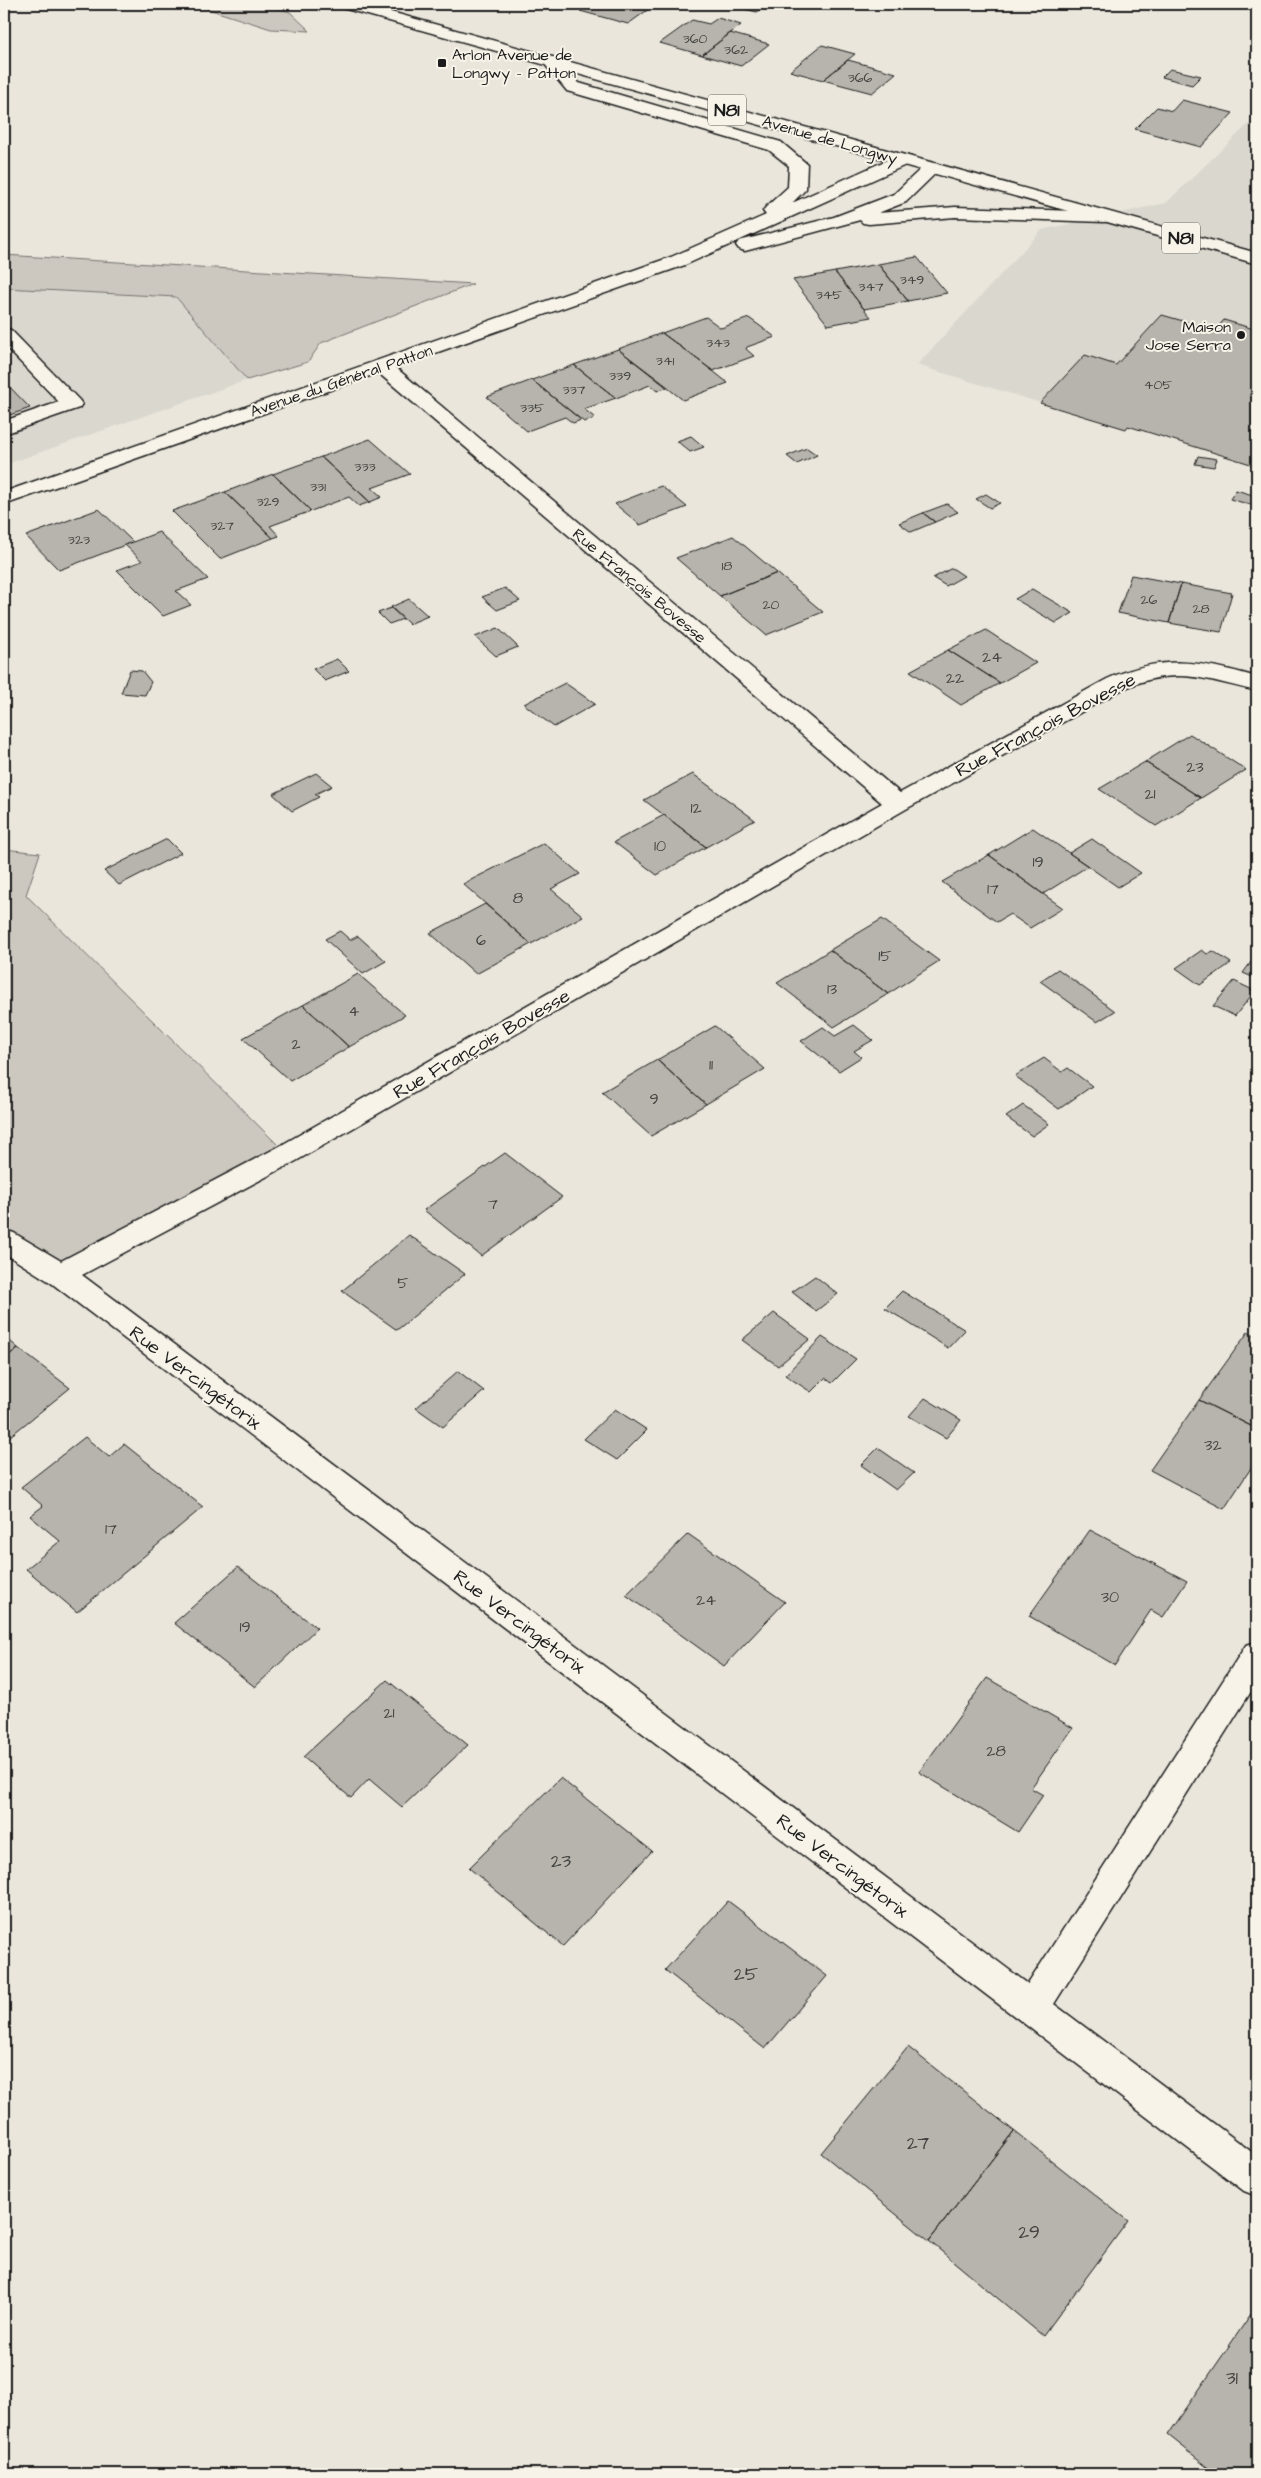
<svg xmlns="http://www.w3.org/2000/svg" width="1261" height="2478" viewBox="0 0 1261 2478" font-family="'Architects Daughter',sans-serif">
  <style>
    .built { fill: #dad7ce }
    .green { fill: #ccc8c0; stroke: #74726e }
    .building { fill: #b6b4ac; stroke: #1c1c1c }
    .lines { fill: none; stroke-linecap: round; stroke-linejoin: round }
    .service-casing { stroke: #1c1c1c; stroke-width: 3 }
    .minor-casing { stroke: #1c1c1c; stroke-width: 3 }
    .secondary-casing { stroke: #1c1c1c; stroke-width: 3 }
    .primary-casing { stroke: #1c1c1c; stroke-width: 3 }
    .service { fill: #f7f3e8; fill-rule: evenodd }
    .minor { fill: #f7f3e8; fill-rule: evenodd }
    .secondary { fill: #f7f3e8; fill-rule: evenodd }
    .primary { fill: #f7f3e8; fill-rule: evenodd }
    .poi-dot { fill: #1c1c1c; stroke: #f7f3e8; stroke-width: 2 }
    .labels { text-anchor: middle; stroke-width: 4; stroke-linejoin: round; paint-order: stroke }
    .far-number-label { font-size: 14px; fill: #424240 }
    .far-poi-label { font-size: 16px; fill: #1c1c1c; stroke: #f7f3e8; text-anchor: start }
    .far-street-label { font-size: 16px; fill: #1c1c1c; stroke: #f7f3e8 }
    .number-label { font-size: 16px; fill: #424240 }
    .shield { fill: #f7f3e8; stroke: #5e5c59; stroke-width: 1 }
    .shield-label { font-size: 18px; font-weight: bold; fill: #1c1c1c }
    .street-label { font-size: 19px; fill: #1c1c1c; stroke: #f7f3e8 }
    .near-number-label { font-size: 19px; fill: #424240 }
  </style>
  <rect width="100%" height="100%" fill="#eae6dc"/>
  <filter id="ink" filterUnits="userSpaceOnUse"><feTurbulence type="fractalNoise" baseFrequency=".02" numOctaves="2"/><feDisplacementMap in="SourceGraphic" scale="10" xChannelSelector="R" yChannelSelector="G"/><feConvolveMatrix kernelMatrix="1 2 1 2 8 2 1 2 1" color-interpolation-filters="sRGB"/></filter>
  <g filter="url(#ink)">
    <path class="built" d="M1257,116v350l-128,-40 -3,3 -209,-64 125,-135 124,-27z
      M4,288l172,9 71,83 -243,85z"/>
    <path class="green" d="M192,4h70l28,8 20,19 -39,-2z
      M4,255l469,29 -152,59 -13,19 -61,18 -71,-83 -172,-9z
      M4,849l36,4 -14,42 261,259 -227,120 -56,-34z"/>
    <path class="building" d="M590,4h66l-28,20 -48,-13z
      M723,4h35l8,2 -9,6z
      M718,18l23,7 -39,30 -42,-12 32,-23 17,4z
      M730,33l39,11 -28,22 -39,-11z
      M822,45l33,9 -32,26 -33,-9z
      M848,60l48,13 -24,20 -49,-13z
      M1170,69l31,7 -9,9 -30,-8z
      M1182,100l51,13 -32,34 -66,-18 22,-22 15,4z
      M917,257l30,36 -39,8 -30,-37z
      M878,264l30,37 -44,8 -29,-37z
      M835,272l29,37 7,8 -43,8 -35,-45z
      M1162,315l53,15 9,-10 33,10v136l-129,-40 -2,3 -86,-26 45,-48 31,10z
      M706,317l15,11 28,-10 26,19 -28,10 -1,2 8,7 -41,15 -51,-38z
      M662,333l51,38 15,12 -45,17 -65,-51z
      M618,349l50,38 -11,4 -7,-6 -34,13 -42,-33z
      M574,365l42,33 -32,11 11,9 -11,4 -52,-42z
      M532,380l49,40 -8,3 -8,-6 -38,14 -40,-34z
      M4,381l26,27 -26,9z
      M691,436l13,11 -14,5 -13,-11z
      M370,439l40,35 -38,14 10,9 -12,5 -49,-45z
      M807,448l10,7 -20,9 -10,-8z
      M1198,456l19,3 -3,8 -19,-3z
      M321,457l49,45 -11,4 -10,-9 -38,14 -38,-37z
      M273,474l38,37 -41,15 9,10 -6,2 -48,-46z
      M661,486l26,21 -47,18 -25,-21z
      M1236,490l20,6 -5,9 -21,-6z
      M225,492l48,46 -53,21 -48,-48z
      M986,494l14,9 -10,5 -14,-9z
      M947,504l11,8 -23,10 -12,-9z
      M99,509l34,33 -74,28 -33,-34z
      M923,513l12,9 -24,10 -12,-9z
      M159,532l49,47 -32,12 15,14 -28,11 -46,-46 25,-9 -17,-16z
      M733,536l44,37 -57,23 -44,-38z
      M952,568l12,8 -18,10 -13,-8z
      M777,573l46,39 -57,23 -46,-39z
      M1131,575l50,9 -12,39 -51,-10z
      M1181,584l51,9 -11,39 -52,-9z
      M505,588l15,13 -23,9 -15,-13z
      M1032,589l41,24 -17,10 -41,-24z
      M409,599l19,17 -19,8 -18,-17z
      M391,608l12,11 -14,5 -11,-11z
      M498,628l20,19 -22,9 -21,-19z
      M986,630l50,33 -36,20 -52,-33z
      M948,650l52,33 -39,22 -51,-34z
      M337,659l12,12 -24,10 -12,-12z
      M130,670l12,1 9,11 -6,13 -24,-2z
      M565,683l30,21 -41,23 -30,-23z
      M1190,734l56,36 -45,28 -56,-36z
      M1145,762l56,36 -45,28 -57,-37z
      M316,773l16,13 -17,8 4,3 -27,14 -19,-17z
      M693,774l62,46 -49,27 -62,-47z
      M664,815l42,32 -49,28 -43,-33z
      M1033,828l36,25 19,13 -45,28 -54,-39z
      M167,839l14,14 -62,32 -15,-14z
      M1092,839l49,34 -23,14 -49,-34z
      M544,843l36,31 -29,15 32,27 -52,28 -68,-60z
      M989,855l54,39 20,14 -33,20 -20,-14 -13,8 -55,-40z
      M485,904l46,40 -55,30 -46,-41z
      M882,919l57,42 -51,33 -58,-44z
      M340,931l10,9 8,-4 28,25 -23,13 -38,-35z
      M830,950l58,44 -54,33 -57,-44z
      M1202,950l5,4 6,-3 18,12 -31,22 -24,-17z
      M1257,954v25l-14,-6z
      M1058,969l57,42 -18,11 -57,-41z
      M358,974l47,41 -56,32 -46,-42z
      M1234,981l21,10 -20,25 -22,-10z
      M303,1005l46,42 -59,34 -47,-43z
      M854,1025l19,15 -19,11 7,6 -22,14 -38,-30 22,-14 12,9z
      M715,1026l50,43 -59,35 -49,-44z
      M1044,1058l18,14 6,-4 24,18 -33,23 -44,-33z
      M657,1060l49,44 -55,32 -49,-44z
      M1023,1105l26,19 -17,12 -26,-19z
      M505,1153l57,44 -81,59 -57,-46z
      M409,1235l56,39 -68,56 -55,-39z
      M815,1276l23,18 -22,17 -24,-19z
      M902,1291l63,39 -17,18 -63,-40z
      M774,1313l36,26 -32,27 -36,-26z
      M1248,1332l9,5v92l-58,-29z
      M4,1336l14,12 -14,11z
      M822,1337l34,22 -24,24 -7,-5 -14,14 -26,-17z
      M18,1348l52,40 -66,53v-82z
      M458,1371l26,20 -41,36 -27,-19z
      M925,1398l36,22 -15,18 -37,-22z
      M1199,1400l58,29v30l-33,50 -74,-39z
      M615,1409l32,21 -30,30 -33,-21z
      M85,1437l24,20 15,-13 79,63 -126,105 -51,-43 34,-28 -30,-25 13,-10 -22,-19z
      M878,1448l36,25 -18,17 -35,-25z
      M1090,1530l97,51 -24,36 -12,-7 -36,55 -86,-49z
      M688,1534l97,68 -61,64 -98,-71z
      M238,1567l79,61 -62,59 -81,-64z
      M987,1678l86,50 -42,60 12,7 -25,37 -99,-60z
      M387,1680l81,65 -66,62 -33,-28 -18,19 -48,-41z
      M560,1778l92,73 -89,95 -94,-78z
      M728,1901l99,75 -62,73 -100,-79z
      M908,2047l106,84 -85,110 -108,-88z
      M1014,2131l114,90 -85,115 -114,-95z
      M1251,2314l6,5v155h-40l-49,-39z"/>
    <g class="lines">
      <g class="service-casing">
        <path id="service" d="M4,328l7,2 68,70 3,4 -3,4 -75,26v-13l55,-19 -55,-57z"/>
      </g>
      <g class="minor-casing">
        <path id="minor" d="M382,360l7,2 511,431 207,-114c57,-25 92,-18 150,-2v14c-53,-12 -81,-26 -134,-2l-217,120 -610,352 -214,114 946,709 218,-339 11,-3v40l-203,322 203,152v40l-13,-5 -1194,-909 -46,-29v-23l10,3 47,28 217,-114 604,-344 -507,-433 -3,-4 3,-4z"/>
      </g>
      <g class="secondary-casing">
        <path id="secondary" d="M551,57l6,1 22,25 202,59 26,22 -1,25 -14,14 104,-47h12l3,4 -3,4 -223,101 -681,240v-13l667,-235 95,-42 -3,-4 3,-4 22,-20 1,-21 -20,-16 -202,-59 -24,-29 2,-4z
          M932,163l6,1 3,4 -35,34 -28,11 77,-6 149,5 6,1 3,4 -3,4 -6,1 -149,-5 -86,7 -6,-1 -3,-3 -115,31 -6,-2 -3,-4 3,-4 95,-24 60,-23 32,-30z"/>
      </g>
      <g class="primary-casing">
        <path id="primary" d="M337,4h25l895,249v11l-918,-257z"/>
      </g>
      <use href="#service" class="service"/>
      <use href="#minor" class="minor"/>
      <use href="#secondary" class="secondary"/>
      <use href="#primary" class="primary"/>
    </g>
  </g>
  <g class="poi-dot">
    <rect x="437" y="58" width="10" height="10" rx="2.5"/>
    <circle cx="1241" cy="335" r="5"/>
  </g>
  <g class="labels">
    <g class="far-number-label">
      <text x="695" y="43">360</text>
      <text x="736" y="54">362</text>
      <text x="860" y="82">366</text>
      <text x="912" y="284">349</text>
      <text x="871" y="291">347</text>
      <text x="829" y="299">345</text>
      <text x="718" y="347">343</text>
      <text x="665" y="365">341</text>
      <text x="620" y="380">339</text>
      <text x="1158" y="389">405</text>
      <text x="574" y="394">337</text>
      <text x="532" y="412">335</text>
      <text x="365" y="471">333</text>
      <text x="318" y="491">331</text>
      <text x="268" y="506">329</text>
      <text x="222" y="530">327</text>
      <text x="79" y="544">323</text>
      <text x="727" y="570">18</text>
      <text x="1149" y="604">26</text>
      <text x="771" y="609">20</text>
      <text x="1201" y="613">28</text>
    </g>
    <g class="far-poi-label">
      <text x="452" y="60">Arlon Avenue de<tspan x="452" dy="18">Longwy - Patton</tspan></text>
      <text x="1231" y="332" text-anchor="end">Maison<tspan x="1231" dy="18">Jose Serra</tspan></text>
    </g>
    <g class="far-street-label">
      <text transform="translate(830 139) rotate(16)" y="6">Avenue de Longwy</text>
      <text transform="translate(341 380) rotate(-19)" y="6">Avenue du Général Patton</text>
      <text transform="translate(640 585) rotate(40)" y="6">Rue François Bovesse</text>
    </g>
    <g class="number-label">
      <text x="992" y="662">24</text>
      <text x="955" y="683">22</text>
      <text x="1195" y="772">23</text>
      <text x="1150" y="799">21</text>
      <text x="696" y="813">12</text>
      <text x="660" y="851">10</text>
      <text x="1038" y="867">19</text>
      <text x="993" y="894">17</text>
      <text x="518" y="903">8</text>
      <text x="481" y="945">6</text>
      <text x="885" y="961">15</text>
      <text x="832" y="994">13</text>
      <text x="354" y="1016">4</text>
      <text x="296" y="1049">2</text>
      <text x="711" y="1070">11</text>
      <text x="654" y="1104">9</text>
      <text x="493" y="1209">7</text>
      <text x="403" y="1288">5</text>
      <text x="1213" y="1450">32</text>
      <text x="111" y="1534">17</text>
      <text x="1110" y="1602">30</text>
      <text x="706" y="1605">24</text>
      <text x="245" y="1632">19</text>
      <text x="389" y="1718">21</text>
      <text x="996" y="1756">28</text>
    </g>
    <g class="shield">
      <rect x="708" y="94.5" width="38" height="31" rx="4"/>
      <rect x="1162" y="222.5" width="38" height="31" rx="4"/>
    </g>
    <g class="shield-label">
      <text x="727" y="116">N81</text>
      <text x="1181" y="244">N81</text>
    </g>
    <g class="street-label">
      <text transform="translate(1045 724) rotate(-28)" y="7">Rue François Bovesse</text>
      <text transform="translate(481 1043) rotate(-30)" y="7">Rue François Bovesse</text>
      <text transform="translate(196 1377) rotate(37)" y="7">Rue Vercingétorix</text>
      <text transform="translate(520 1621) rotate(37)" y="7">Rue Vercingétorix</text>
      <text transform="translate(843 1865) rotate(37)" y="7">Rue Vercingétorix</text>
    </g>
    <g class="near-number-label">
      <text x="561" y="1867">23</text>
      <text x="746" y="1980">25</text>
      <text x="918" y="2149">27</text>
      <text x="1029" y="2238">29</text>
      <text x="1232" y="2384">31</text>
    </g>
  </g>
  <rect width="1261" height="2478" fill="none" stroke="#f7f3e8" stroke-width="20"/>
  <rect x="10" y="10" width="1241" height="2458" fill="none" stroke="#1c1c1c" stroke-width="2" filter="url(#ink)"/>
</svg>
